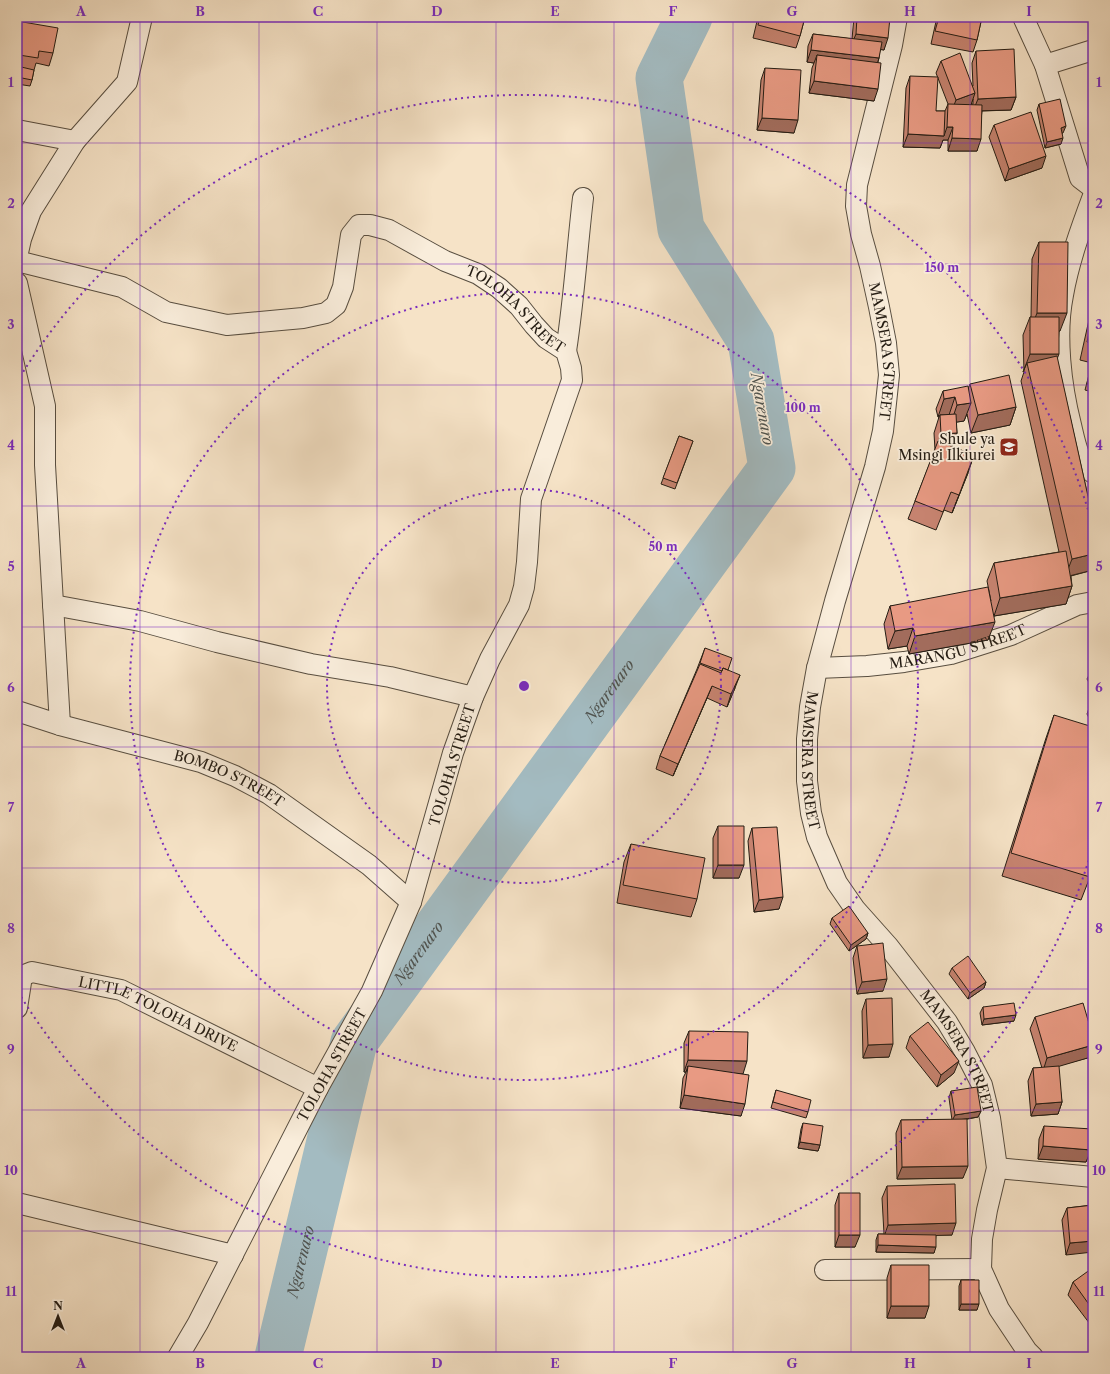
<svg xmlns="http://www.w3.org/2000/svg" width="1110" height="1374" viewBox="0 0 1110 1374" font-family="'Libre Caslon Text',serif">
  <style>
    .lines { fill: none; stroke-linecap: round; stroke-linejoin: round }
    .river { stroke: #a3bbc1; stroke-width: 47 }
    .street-casing { stroke: #584e40; stroke-width: 22 }
    .street { stroke: #f9eddb; stroke-width: 20 }
    .wall { fill: #c88471; stroke: #241c13; fill-rule: evenodd }
    .shaded-wall { fill: #a26c5c; stroke: #241c13 }
    .building { fill: #e89a83; stroke: #241c13 }
    .grid { fill: none; stroke: #7b2cbf; stroke-width: 1; stroke-opacity: 0.55 }
    .ring { fill: none; stroke: #7b2cbf; stroke-width: 2; stroke-dasharray: 2 4 }
    .labels { text-anchor: middle; stroke-width: 3.5; stroke-linejoin: round; paint-order: stroke }
    .street-label { font-size: 14px; fill: #241c13; stroke: #f9eddb }
    .poi-label { font-size: 14px; fill: #241c13; stroke: #f9eddb; text-anchor: end }
    .water-label { font-size: 15px; font-style: italic; fill: #505450; stroke: #f9eddb }
    .centre { fill: #7b2cbf; stroke: #f9eddb; stroke-width: 2 }
    .ring-label { font-size: 12px; text-anchor: middle; font-weight: bold; fill: #7b2cbf; stroke: #f9eddb; stroke-width: 3.5; stroke-linejoin: round; paint-order: stroke }
    .neatline { fill: none; stroke: #7b2cbf; stroke-width: 1.5 }
    .grid-label { font-size: 13px; text-anchor: middle; font-weight: bold; fill: #7b2cbf }
  </style>
  <rect width="100%" height="100%" fill="#f6e3c7"/>
  <filter id="stains"><feTurbulence type="fractalNoise" baseFrequency=".005" numOctaves="4"/><feColorMatrix values="0 0 0 0 .2 0 0 0 0 .09 0 0 0 0 .02 0 0 0 .5 -.17"/></filter>
  <radialGradient id="worn" r=".72"><stop offset=".6" stop-color="#630" stop-opacity="0"/><stop offset="1" stop-color="#630" stop-opacity=".3"/></radialGradient>
  <g class="lines">
    <path class="river" id="s1" d="M278,1357l76,-315 418,-574 -21,-127 -70,-112 -22,-151 30,-61"/>
    <g class="street-casing">
      <g id="street">
        <path id="s2" d="M897,17l-5,28 -35,140 -1,21 5,28 9,32 9,41 7,36 3,32 -6,56 -8,36 -40,134 -18,67 -7,39 -3,32v42l4,32 6,24 20,46 18,26 33,37 59,76 18,30 17,33 8,33 7,50 -10,42 -5,29 -1,30 18,40 28,42 6,6"/>
        <path d="M1023,17l22,48 35,113 13,10"/>
        <path d="M1045,65l48,-15"/>
        <path d="M17,130l58,11"/>
        <path d="M1093,196c-12,32 -24,65 -30,99 -8,40 -2,90 8,130 4,17 7,37 22,48"/>
        <path d="M17,257l4,-18 10,-28 44,-70 52,-59 15,-65"/>
        <path id="s3" d="M17,261l105,26 44,25 61,13 76,-7 23,-5 10,-8 7,-18 8,-52 8,-10h11l19,5 56,31 33,13 21,14 20,18 15,19 12,13 20,13 5,17 1,12 -41,119 -4,63 -3,25 -5,18 -29,54 -17,38 -20,56 -42,149 -39,89 -54,97 -120,235 -20,34"/>
        <path d="M17,283l28,123v59l15,260"/>
        <path d="M566,351c8,-51 11,-102 17,-153"/>
        <path d="M53,605l87,16 77,21 94,22 79,13 83,20"/>
        <path id="s4" d="M817,668l50,-2 37,-4 47,-8 60,-19 66,-30 16,-3"/>
        <path id="s5" d="M17,711l43,14 141,37 34,14 34,18 100,71 42,37"/>
        <path id="s6" d="M17,1008l5,-32 10,-4 89,18 197,98"/>
        <path d="M997,1168l96,9"/>
        <path d="M17,1203l216,52"/>
        <path d="M825,1270l156,-1"/>
      </g>
    </g>
    <use href="#street" class="street"/>
  </g>
  <path class="wall" d="M758,17h47l-5,19 -4,12 -43,-10z
    M854,17h36l-6,33 -4,-1 -1,9 -1,4 -4,39 -65,-8 3,-25 2,-5 -7,-1 1,-16 5,-12 39,5z
    M937,17h45l-5,23 -4,12 -42,-8z
    M17,22l36,31 -4,13 -13,-3 -2,7 -2,10 -2,6 -13,-2z
    M976,51l40,46 -5,13 -29,1 -5,40h-29v-11h-5l-3,8 -37,-1 3,-59 4,-12 26,35h9l3,-7 -12,-31 5,-12 32,25 -1,-23zM973,99v5h-2z
    M765,68l29,65 -37,-3 4,-50z
    M1039,104l24,29h-1l-1,11 -16,4 -8,-38z
    M994,125l48,43 -37,13 -16,-44z
    M1039,242l21,89h-1l-2,28 36,160v51l-22,6 1,10 -6,18 -72,12 -6,24 -79,14 -2,-8 -19,3 -4,-25 6,-18 101,-5 -4,-20 7,-18 65,-11 -38,-171 3,-9 -1,-37 7,-18h1l1,-58z
    M1093,302v90l-8,-2 7,-27 -12,-3z
    M970,384l46,23 -6,18 -39,8 -4,-19 -3,7 -8,1 1,11 -5,13 16,27 -16,40 -8,-3 -8,20 -28,-11 27,-69 -1,-17 5,-16h-1l-2,-8 7,-18 25,-2z
    M679,436l14,5 -18,48 -14,-5z
    M705,648l23,22 7,18 -8,19 -20,-9 -34,78 -17,-7 4,-13 37,-87z
    M1093,671v19l-6,-11 3,-6z
    M1093,701v25l-6,-12 4,-12z
    M1054,715l36,162 -9,23 -79,-24 44,-138z
    M718,826l21,52h-26v-40z
    M752,828l27,81 -25,3 -6,-71z
    M631,844l66,55 -6,18 -74,-14 7,-41z
    M832,918l36,15 -2,6 -17,12 -19,-27z
    M857,946l26,45 -26,3 -4,-36z
    M952,968l34,14 -2,6 -16,11 -19,-25z
    M866,999l23,58 -26,1 -1,-47z
    M983,1007l31,14 -32,4 -2,-12z
    M1035,1017l56,40 -34,9 5,36 -4,12 -27,2 -3,-35 5,-13h9l-12,-39z
    M689,1031l54,43h-3l1,42 -61,-8 3,-30 3,-6h-2v-29z
    M910,1036l44,37 -17,14 -31,-39z
    M776,1090l32,22 -2,6 -35,-10z
    M951,1091l30,20 -3,6 -15,3v58l-66,1 -1,-46 5,-13h51l-3,-22z
    M803,1123l17,22 -2,6 -20,-3 3,-19z
    M1044,1126l47,24 -5,12 -48,-3 1,-20z
    M887,1186l65,49h-16l-2,18 -58,-1v-12l2,-6h6l-2,-36z
    M839,1193l16,54h-20v-42z
    M1093,1205l-27,50 -4,-35 5,-12z
    M891,1265l34,53h-38v-40z
    M1093,1271v57l-25,-33 5,-13z
    M961,1280l16,30h-18v-24z"/>
  <path class="shaded-wall" d="M830,17h20l-1,3z
    M856,34l32,4 -4,12 -33,-4z
    M811,50l68,8 -4,12 -58,-15 -3,8 -7,-1z
    M814,81l64,8 -4,12 -65,-8z
    M975,93l-4,12 -20,8 5,-13z
    M1016,97l-5,13 -38,1 5,-12z
    M762,118l36,2 -4,13 -37,-3z
    M1066,126l-3,7 -5,1 3,-6z
    M947,127h6l-5,13h-5l-3,8 -37,-1 5,-13 36,2z
    M952,138l29,1 -4,12h-29z
    M1063,138l-2,6 -16,4 2,-6z
    M1046,156l-4,12 -37,13 4,-12z
    M1037,313h30l-7,18h-30z
    M1030,354h29l-7,18 -25,-9 -4,9z
    M955,397l-6,18h-9l-1,2h-1l6,-18z
    M971,403l-7,18 -13,2 6,-18z
    M1016,407l-6,18 -39,8 7,-18z
    M957,433l-7,18 -15,1 6,-18z
    M974,455l-6,18 -16,40 7,-18z
    M1093,554v16l-28,7 7,-18z
    M1072,586l-6,18 -72,12 6,-18z
    M995,622l-7,18 -79,14 6,-18z
    M913,628l-6,18 -19,3 7,-18z
    M740,675l-5,13 -8,19 4,-13z
    M712,686l-5,12 -34,78 5,-12z
    M718,865h26l-5,13h-26z
    M783,897l-4,12 -25,3 5,-12z
    M868,933l-2,6 -17,12 2,-6z
    M887,979l-4,12 -26,3 5,-12z
    M986,982l-2,6 -16,11 2,-6z
    M1016,1015l-2,6 -32,4 2,-6z
    M893,1044l-4,13 -26,1 5,-13z
    M1093,1045v6l-2,6 -48,14 4,-13z
    M688,1060l59,1 -4,13 -56,-2 1,-6 -2,6h-2z
    M959,1061l-5,12 -17,14 4,-12z
    M684,1095l61,9 -4,12 -61,-8z
    M1062,1102l-4,12 -27,2 5,-12z
    M981,1111l-3,6 -26,4 3,-6z
    M800,1142l20,3 -2,6 -20,-3z
    M1043,1146l48,4 -5,12 -48,-3z
    M968,1166l-5,12 -66,1 5,-12z
    M956,1223l-4,12 -68,2 4,-12z
    M839,1235h21l-5,12h-20z
    M1093,1241v11l-27,3 4,-12z
    M878,1245l58,2 -2,6 -58,-1z
    M961,1304h18l-2,6h-18z
    M891,1306h38l-4,12h-38z"/>
  <path class="building" d="M760,17h45l-5,19 -42,-11z
    M857,17h33l-2,21 -32,-4z
    M939,17h43l-5,23 -42,-9z
    M17,21l41,7 -5,25 -14,-2 -1,7 -19,-3 2,-13 -4,-1z
    M813,34l69,8 -3,16 -68,-8z
    M1014,49l2,48 -38,2 -2,-48z
    M960,53l15,40 -19,7 -15,-39z
    M817,55l64,8 -3,26 -64,-8z
    M17,66l17,4 -2,10 -15,-3z
    M765,68l36,2 -3,50 -36,-2z
    M910,76l28,1 -2,34h9l-1,25 -36,-2z
    M1060,99l6,27 -5,2 2,10 -16,4 -8,-38z
    M948,104l34,1 -1,34 -29,-1 1,-11h-6z
    M1031,112l15,44 -37,13 -15,-44z
    M1039,242h29l-1,71h-30z
    M1093,314v30l-6,-2z
    M1030,317h29v37h-29z
    M1057,356l36,163v35l-21,5 -45,-196z
    M1092,361h1v24l-6,-1z
    M1009,375l7,32 -38,8 -8,-31z
    M968,386l3,17 -14,2 -2,-8 -11,2 -1,-8z
    M956,414l1,19 -16,1 -1,-19z
    M679,436l14,5 -16,42 -14,-5z
    M938,441l36,14 -15,40 -8,-3 -8,20 -28,-11z
    M1066,551l6,35 -72,12 -6,-35z
    M988,587l7,35 -80,14 -2,-8 -18,3 -5,-25z
    M705,648l27,10 -4,12 -5,-2 -1,3 -22,-8z
    M700,664l21,9 2,-5 17,7 -9,19 -19,-8 -34,78 -18,-8z
    M1093,671v8l-3,-6z
    M1054,715l39,12v139l-3,11 -79,-24z
    M718,826h26v39h-26z
    M777,827l6,70 -24,3 -7,-72z
    M631,844l74,14 -8,41 -74,-14z
    M849,906l19,27 -17,12 -19,-27z
    M883,943l4,36 -25,3 -5,-36z
    M968,956l18,26 -16,11 -18,-25z
    M892,998l1,46 -25,1 -2,-46z
    M1014,1003l2,12 -32,4 -1,-12z
    M1083,1003l10,34v8l-46,13 -12,-41z
    M928,1022l31,39 -18,14 -31,-39z
    M689,1031l59,1 -1,29 -59,-1z
    M688,1066l61,9 -4,29 -61,-9z
    M1059,1066l3,36 -26,2 -3,-36z
    M977,1087l4,24 -26,4 -4,-24z
    M776,1090l35,10 -3,12 -35,-10z
    M967,1119l1,47 -66,1 -1,-47z
    M803,1123l20,3 -3,19 -20,-3z
    M1044,1126l48,3 -1,21 -48,-4z
    M955,1184l1,39 -68,2 -1,-39z
    M839,1193h21v42h-21z
    M1093,1205v36l-23,2 -3,-35z
    M878,1234l58,1v12l-58,-2z
    M891,1265h38v41h-38z
    M1091,1269l2,2v39l-20,-28z
    M961,1280h18v24h-18z"/>
  <path class="grid" d="M140,17v1340M259,17v1340M377,17v1340M496,17v1340M614,17v1340M733,17v1340M851,17v1340M970,17v1340M17,143h1076M17,264h1076M17,385h1076M17,506h1076M17,627h1076M17,747h1076M17,868h1076M17,989h1076M17,1110h1076M17,1231h1076"/>
  <g class="ring">
    <circle cx="524" cy="686" r="197"/>
    <circle cx="524" cy="686" r="394"/>
    <path d="M1092 849A591 591 0 0 1 17 990M17 382A591 591 0 0 1 1092 523"/>
  </g>
  <defs>
    <g id="school-square" transform="scale(1)"><rect x="-9" y="-9" width="18" height="18" rx="4" fill="#8f2418" stroke="#f9eddb"/><path d="M0-5L7-2L0 1L-7-2ZM-4 1L0 2.5L4 1V4Q0 6-4 4Z" fill="#fff"/></g>
  </defs>
  <g fill-rule="evenodd">
    <use href="#school-square" x="1009" y="447"/>
  </g>
  <g class="labels">
    <g class="street-label">
      <text dy="5" stroke="none"><textPath href="#s3" startOffset="600">TOLOHA STREET</textPath></text>
      <text dy="5" stroke="none"><textPath href="#s2" startOffset="342">MAMSERA STREET</textPath></text>
      <text dy="5" stroke="none"><textPath href="#s4" startOffset="143">MARANGU STREET</textPath></text>
      <text dy="5" stroke="none"><textPath href="#s2" startOffset="762">MAMSERA STREET</textPath></text>
      <text transform="translate(452 765) rotate(-73)" y="5">TOLOHA STREET</text>
      <text dy="5" stroke="none"><textPath href="#s5" startOffset="223">BOMBO STREET</textPath></text>
      <text dy="5" stroke="none"><textPath href="#s6" startOffset="177">LITTLE TOLOHA DRIVE</textPath></text>
      <text dy="5" stroke="none"><textPath href="#s2" startOffset="1098">MAMSERA STREET</textPath></text>
      <text transform="translate(332 1065) rotate(-61)" y="5">TOLOHA STREET</text>
    </g>
    <g class="poi-label">
      <text x="995" y="444">Shule ya<tspan x="995" dy="16">Msingi Ilkiurei</tspan></text>
    </g>
    <g class="water-label">
      <text transform="translate(762 409) rotate(80)" y="5">Ngarenaro</text>
      <text dy="5" stroke="none"><textPath href="#s1" startOffset="758">Ngarenaro</textPath></text>
      <text dy="5" stroke="none"><textPath href="#s1" startOffset="434">Ngarenaro</textPath></text>
      <text dy="5" stroke="none"><textPath href="#s1" startOffset="98">Ngarenaro</textPath></text>
    </g>
  </g>
  <circle cx="524" cy="686" r="6" class="centre"/>
  <g class="ring-label">
    <text x="942" y="272">150 m</text>
    <text x="803" y="412">100 m</text>
    <text x="663" y="551">50 m</text>
  </g>
  <rect width="1110" height="1374" fill="none" stroke="#f6e3c7" stroke-width="44"/>
  <g transform="translate(58 1316)" stroke="#f9eddb" stroke-width="3" paint-order="stroke">
  <path d="M0-3L7 15L0 10L-7 15Z" fill="#241c13"/>
  <text y="-6" font-size="11" font-weight="bold" text-anchor="middle" fill="#241c13">N</text>
  </g>
  <rect x="22" y="22" width="1066" height="1330" class="neatline"/>
  <g class="grid-label">
    <text x="81" y="16">A</text>
    <text x="200" y="16">B</text>
    <text x="318" y="16">C</text>
    <text x="437" y="16">D</text>
    <text x="555" y="16">E</text>
    <text x="673" y="16">F</text>
    <text x="792" y="16">G</text>
    <text x="910" y="16">H</text>
    <text x="1029" y="16">I</text>
    <text x="11" y="87">1</text>
    <text x="1099" y="87">1</text>
    <text x="11" y="208">2</text>
    <text x="1099" y="208">2</text>
    <text x="11" y="329">3</text>
    <text x="1099" y="329">3</text>
    <text x="11" y="450">4</text>
    <text x="1099" y="450">4</text>
    <text x="11" y="571">5</text>
    <text x="1099" y="571">5</text>
    <text x="11" y="692">6</text>
    <text x="1099" y="692">6</text>
    <text x="11" y="812">7</text>
    <text x="1099" y="812">7</text>
    <text x="11" y="933">8</text>
    <text x="1099" y="933">8</text>
    <text x="11" y="1054">9</text>
    <text x="1099" y="1054">9</text>
    <text x="11" y="1175">10</text>
    <text x="1099" y="1175">10</text>
    <text x="11" y="1296">11</text>
    <text x="1099" y="1296">11</text>
    <text x="81" y="1368">A</text>
    <text x="200" y="1368">B</text>
    <text x="318" y="1368">C</text>
    <text x="437" y="1368">D</text>
    <text x="555" y="1368">E</text>
    <text x="673" y="1368">F</text>
    <text x="792" y="1368">G</text>
    <text x="910" y="1368">H</text>
    <text x="1029" y="1368">I</text>
  </g>
  <rect width="100%" height="100%" filter="url(#stains)"/>
  <rect width="100%" height="100%" fill="url(#worn)"/>
</svg>
